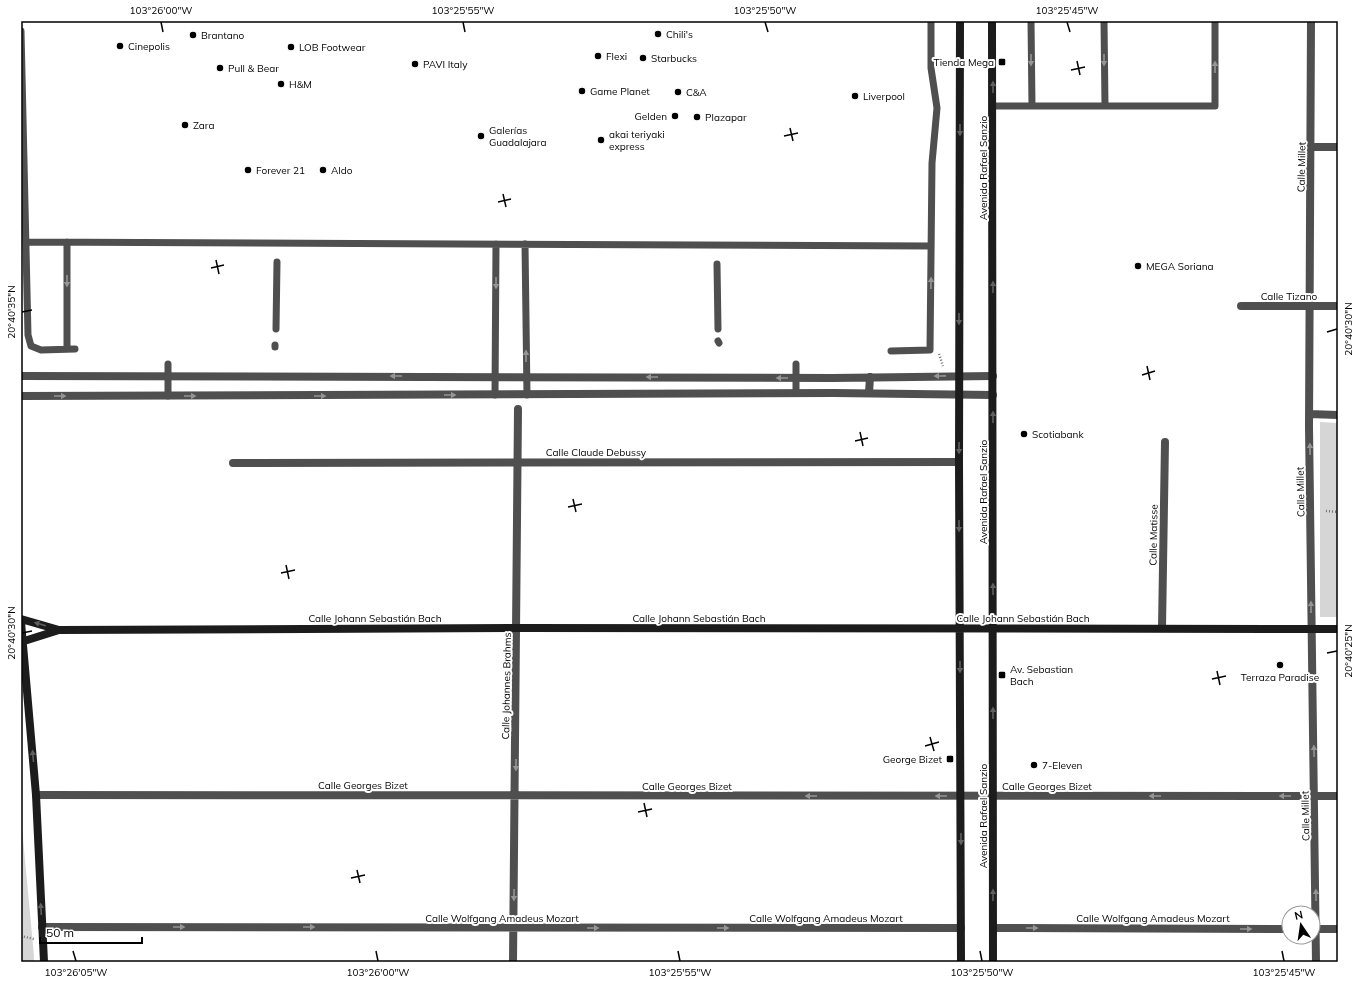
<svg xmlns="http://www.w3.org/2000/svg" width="1359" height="983" viewBox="0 0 1359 983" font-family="Mulish,sans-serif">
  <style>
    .green { fill: #d6d6d6 }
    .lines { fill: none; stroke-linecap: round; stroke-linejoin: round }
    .path { stroke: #717171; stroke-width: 2.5; stroke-dasharray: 1 2; stroke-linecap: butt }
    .lane { stroke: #4f4f4f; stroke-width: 7 }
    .street { stroke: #4f4f4f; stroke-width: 8 }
    .secondary { stroke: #1c1c1c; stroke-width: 8 }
    .oneway { fill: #959595 }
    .oneway2 { fill: #606060 }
    .ticks { fill: none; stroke: #000; stroke-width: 1.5 }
    .poi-dot { fill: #000; stroke: #fff; stroke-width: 1.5 }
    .labels { text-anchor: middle; stroke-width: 4; stroke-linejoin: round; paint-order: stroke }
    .poi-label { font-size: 10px; fill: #000; stroke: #fff; text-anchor: start }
    .street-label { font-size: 10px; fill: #000; stroke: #fff }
    .neatline { fill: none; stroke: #000; stroke-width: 1.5 }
    .ticks-label { font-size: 10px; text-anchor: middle; fill: #000 }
  </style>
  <rect width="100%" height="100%" fill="#fff"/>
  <path class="green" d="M1320,422l18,1v194h-18z
    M21,817l13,139v6h-13z"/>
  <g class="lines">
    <path class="path" d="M939,354l4,12
      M1326,511l12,1
      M21,936l13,3"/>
    <path class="lane" d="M1031,21l1,85
      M1104,21l1,85
      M21,31l7,304 3,11 10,4 34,-1
      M993,106h222v-85
      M27,242l904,4
      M67,242v107
      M525,244l2,151
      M717,264l1,65
      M276,329l1,-67
      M718,341l1,2
      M275,347v-2
      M891,351l39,-1 2,-187 5,-55 -6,-40v-47
      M168,364v32
      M796,364v29
      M495,395l1,-151"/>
    <path class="street" d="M1311,21l-2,406 7,535
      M1311,147h27
      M1241,306h97
      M21,376l812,2 160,-2
      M869,393l1,-16
      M21,396l813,-3 159,2
      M1309,414l29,1
      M233,463l726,-1
      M1162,628l3,-186
      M36,795l1302,1
      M42,927l919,1
      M993,928l296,1
      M1313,929h25
      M513,962l5,-553"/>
    <path class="secondary" d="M960,21l-1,441 2,500
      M992,21l1,941
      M21,619l38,11 458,-2 821,1
      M21,622l15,173 8,167
      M21,642l38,-12"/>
  </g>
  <defs><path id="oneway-solid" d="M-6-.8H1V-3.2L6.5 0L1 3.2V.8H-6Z"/></defs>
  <g class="oneway">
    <use href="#oneway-solid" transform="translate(1031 60) rotate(90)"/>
    <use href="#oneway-solid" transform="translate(1104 60) rotate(90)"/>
    <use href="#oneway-solid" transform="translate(1215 67) rotate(-90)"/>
    <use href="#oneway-solid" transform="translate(67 281) rotate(90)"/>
    <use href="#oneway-solid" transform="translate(496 283) rotate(90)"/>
    <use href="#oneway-solid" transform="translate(931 283) rotate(-89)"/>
    <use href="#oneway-solid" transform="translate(526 356) rotate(-90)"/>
    <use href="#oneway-solid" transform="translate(396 376) rotate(180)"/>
    <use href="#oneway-solid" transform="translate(940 376) rotate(179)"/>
    <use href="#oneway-solid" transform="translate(652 377) rotate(-180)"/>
    <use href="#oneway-solid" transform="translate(782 378) rotate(-180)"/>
    <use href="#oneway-solid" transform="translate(450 395)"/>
    <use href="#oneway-solid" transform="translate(60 396)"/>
    <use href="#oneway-solid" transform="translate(190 396)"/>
    <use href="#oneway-solid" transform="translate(320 396)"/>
    <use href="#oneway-solid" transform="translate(1310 449) rotate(-91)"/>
    <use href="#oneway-solid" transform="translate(1311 607) rotate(-90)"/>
    <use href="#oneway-solid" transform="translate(1314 751) rotate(-91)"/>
    <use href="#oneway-solid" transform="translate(516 765) rotate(91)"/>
    <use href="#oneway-solid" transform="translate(811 796) rotate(-180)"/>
    <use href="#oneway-solid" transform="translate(941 796) rotate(-180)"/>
    <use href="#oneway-solid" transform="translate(1155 796) rotate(-180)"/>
    <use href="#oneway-solid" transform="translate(1285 796) rotate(-180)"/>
    <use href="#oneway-solid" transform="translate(514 895) rotate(91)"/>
    <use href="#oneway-solid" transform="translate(1316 895) rotate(-91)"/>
    <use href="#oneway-solid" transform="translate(179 927)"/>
    <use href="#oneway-solid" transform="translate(309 927)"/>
    <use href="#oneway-solid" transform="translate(593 928)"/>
    <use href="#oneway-solid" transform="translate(723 928)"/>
    <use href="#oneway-solid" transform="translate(1032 928)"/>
    <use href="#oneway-solid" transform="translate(1246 929)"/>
  </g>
  <g class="oneway2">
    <use href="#oneway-solid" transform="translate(993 87) rotate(-90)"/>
    <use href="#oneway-solid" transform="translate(960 130) rotate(90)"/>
    <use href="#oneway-solid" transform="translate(993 287) rotate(-90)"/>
    <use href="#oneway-solid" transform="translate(959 319) rotate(90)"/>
    <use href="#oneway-solid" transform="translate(993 417) rotate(-90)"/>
    <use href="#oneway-solid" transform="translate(959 448) rotate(90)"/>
    <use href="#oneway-solid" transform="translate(959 526) rotate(90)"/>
    <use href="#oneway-solid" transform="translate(993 589) rotate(-90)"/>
    <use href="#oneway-solid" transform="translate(40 624) rotate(-164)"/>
    <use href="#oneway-solid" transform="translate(960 667) rotate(90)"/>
    <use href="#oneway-solid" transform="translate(993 713) rotate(-90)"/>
    <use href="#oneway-solid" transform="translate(33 756) rotate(-95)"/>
    <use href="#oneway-solid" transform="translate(961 839) rotate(90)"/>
    <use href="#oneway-solid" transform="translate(993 895) rotate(-90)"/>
    <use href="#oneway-solid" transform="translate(41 909) rotate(-93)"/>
  </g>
  <path class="ticks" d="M161,22l2,10M463,22l2,10M765,22l3,10M1067,22l3,10M1077,61l3,14M1071,70l14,-3M790,128l3,13M784,136l14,-3M503,194l3,13M498,202l13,-3M216,260l3,14M211,268l13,-3M22,312l10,-2M1327,332l10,-3M1147,366l3,14M1142,375l13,-4M860,432l3,14M855,441l13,-3M573,499l3,13M568,507l14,-3M286,565l3,14M281,573l14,-3M22,633l10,-2M1327,653l10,-2M1217,671l3,14M1212,679l14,-3M930,737l4,14M925,746l14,-4M644,803l3,14M638,812l14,-3M357,870l3,13M351,878l14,-3M73,951l3,10M376,951l2,10M678,951l2,10M980,951l2,10M1282,951l2,10"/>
  <g class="poi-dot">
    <circle cx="658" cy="34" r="4"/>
    <circle cx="193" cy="35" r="4"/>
    <circle cx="120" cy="46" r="4"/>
    <circle cx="291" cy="47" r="4"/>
    <circle cx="598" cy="56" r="4"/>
    <circle cx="643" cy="58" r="4"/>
    <rect x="998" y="58" width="8" height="8" rx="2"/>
    <circle cx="415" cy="64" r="4"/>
    <circle cx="220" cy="68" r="4"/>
    <circle cx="281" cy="84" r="4"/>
    <circle cx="582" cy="91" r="4"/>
    <circle cx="678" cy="92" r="4"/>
    <circle cx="855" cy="96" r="4"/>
    <circle cx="675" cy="116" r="4"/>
    <circle cx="697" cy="117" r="4"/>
    <circle cx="185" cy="125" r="4"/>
    <circle cx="481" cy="136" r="4"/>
    <circle cx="601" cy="140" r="4"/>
    <circle cx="248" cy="170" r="4"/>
    <circle cx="323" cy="170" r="4"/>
    <circle cx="1138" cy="266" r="4"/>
    <circle cx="1024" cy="434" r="4"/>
    <circle cx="1280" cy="665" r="4"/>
    <rect x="998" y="671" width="8" height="8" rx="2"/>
    <rect x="946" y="755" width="8" height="8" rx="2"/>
    <circle cx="1034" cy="765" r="4"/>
  </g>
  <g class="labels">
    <g class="poi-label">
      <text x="666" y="38">Chili's</text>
      <text x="201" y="39">Brantano</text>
      <text x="128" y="50">Cinepolis</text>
      <text x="299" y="51">LOB Footwear</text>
      <text x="606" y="60">Flexi</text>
      <text x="651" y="62">Starbucks</text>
      <text x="994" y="66" text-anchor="end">Tienda Mega</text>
      <text x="423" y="68">PAVI Italy</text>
      <text x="228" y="72">Pull &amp; Bear</text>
      <text x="289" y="88">H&amp;M</text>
      <text x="590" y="95">Game Planet</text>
      <text x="686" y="96">C&amp;A</text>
      <text x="863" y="100">Liverpool</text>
      <text x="667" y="120" text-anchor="end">Gelden</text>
      <text x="705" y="121">Plazapar</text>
      <text x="193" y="129">Zara</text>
      <text x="489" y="134">Galerías<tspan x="489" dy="12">Guadalajara</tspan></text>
      <text x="609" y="138">akai teriyaki<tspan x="609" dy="12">express</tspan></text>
      <text x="256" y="174">Forever 21</text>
      <text x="331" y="174">Aldo</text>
      <text x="1146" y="270">MEGA Soriana</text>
      <text x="1032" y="438">Scotiabank</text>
      <text x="1010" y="673">Av. Sebastian<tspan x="1010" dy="12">Bach</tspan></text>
      <text x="1280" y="681" text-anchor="middle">Terraza Paradise</text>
      <text x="942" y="763" text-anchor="end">George Bizet</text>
      <text x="1042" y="769">7-Eleven</text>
    </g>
    <g class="street-label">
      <text transform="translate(1301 167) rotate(-89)" y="4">Calle Millet</text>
      <text transform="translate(983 168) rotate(-90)" y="4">Avenida Rafael Sanzio</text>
      <text x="1289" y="300">Calle Tizano</text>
      <text x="596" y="456">Calle Claude Debussy</text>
      <text transform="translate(983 492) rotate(-90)" y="4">Avenida Rafael Sanzio</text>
      <text transform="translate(1300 492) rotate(-91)" y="4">Calle Millet</text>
      <text transform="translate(1153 535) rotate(-89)" y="4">Calle Matisse</text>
      <text x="375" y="622">Calle Johann Sebastián Bach</text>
      <text x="699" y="622">Calle Johann Sebastián Bach</text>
      <text x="1023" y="622">Calle Johann Sebastián Bach</text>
      <text transform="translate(506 686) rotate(-89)" y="4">Calle Johannes Brahms</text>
      <text x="363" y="789">Calle Georges Bizet</text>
      <text x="687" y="790">Calle Georges Bizet</text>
      <text x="1047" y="790">Calle Georges Bizet</text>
      <text transform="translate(983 816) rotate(-90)" y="4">Avenida Rafael Sanzio</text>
      <text transform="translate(1305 816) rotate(-91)" y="4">Calle Millet</text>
      <text x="502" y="922">Calle Wolfgang Amadeus Mozart</text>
      <text x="826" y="922">Calle Wolfgang Amadeus Mozart</text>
      <text x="1153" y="922">Calle Wolfgang Amadeus Mozart</text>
    </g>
  </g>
  <rect width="1359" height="983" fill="none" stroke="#ffffff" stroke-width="44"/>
  <g transform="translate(1301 925) rotate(347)"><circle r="19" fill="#ffffff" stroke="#999999"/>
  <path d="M0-3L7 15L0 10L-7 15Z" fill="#000000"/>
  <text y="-6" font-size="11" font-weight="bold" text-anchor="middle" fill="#000000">N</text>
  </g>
  <path d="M40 937v6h102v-6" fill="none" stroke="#000000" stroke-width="2"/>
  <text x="46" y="937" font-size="12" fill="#000000" stroke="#ffffff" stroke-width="3" paint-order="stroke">50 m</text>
  <rect x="22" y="22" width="1315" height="939" class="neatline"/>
  <g class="ticks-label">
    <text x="161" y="14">103°26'00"W</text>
    <text x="463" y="14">103°25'55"W</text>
    <text x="765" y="14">103°25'50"W</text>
    <text x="1067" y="14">103°25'45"W</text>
    <text transform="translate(11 312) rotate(-90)" y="4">20°40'35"N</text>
    <text transform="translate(1348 329) rotate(-90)" y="4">20°40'30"N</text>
    <text transform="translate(11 633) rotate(-90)" y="4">20°40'30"N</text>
    <text transform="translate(1348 651) rotate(-90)" y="4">20°40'25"N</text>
    <text x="76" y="976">103°26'05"W</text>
    <text x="378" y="976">103°26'00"W</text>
    <text x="680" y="976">103°25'55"W</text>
    <text x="982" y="976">103°25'50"W</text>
    <text x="1284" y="976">103°25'45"W</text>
  </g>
</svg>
